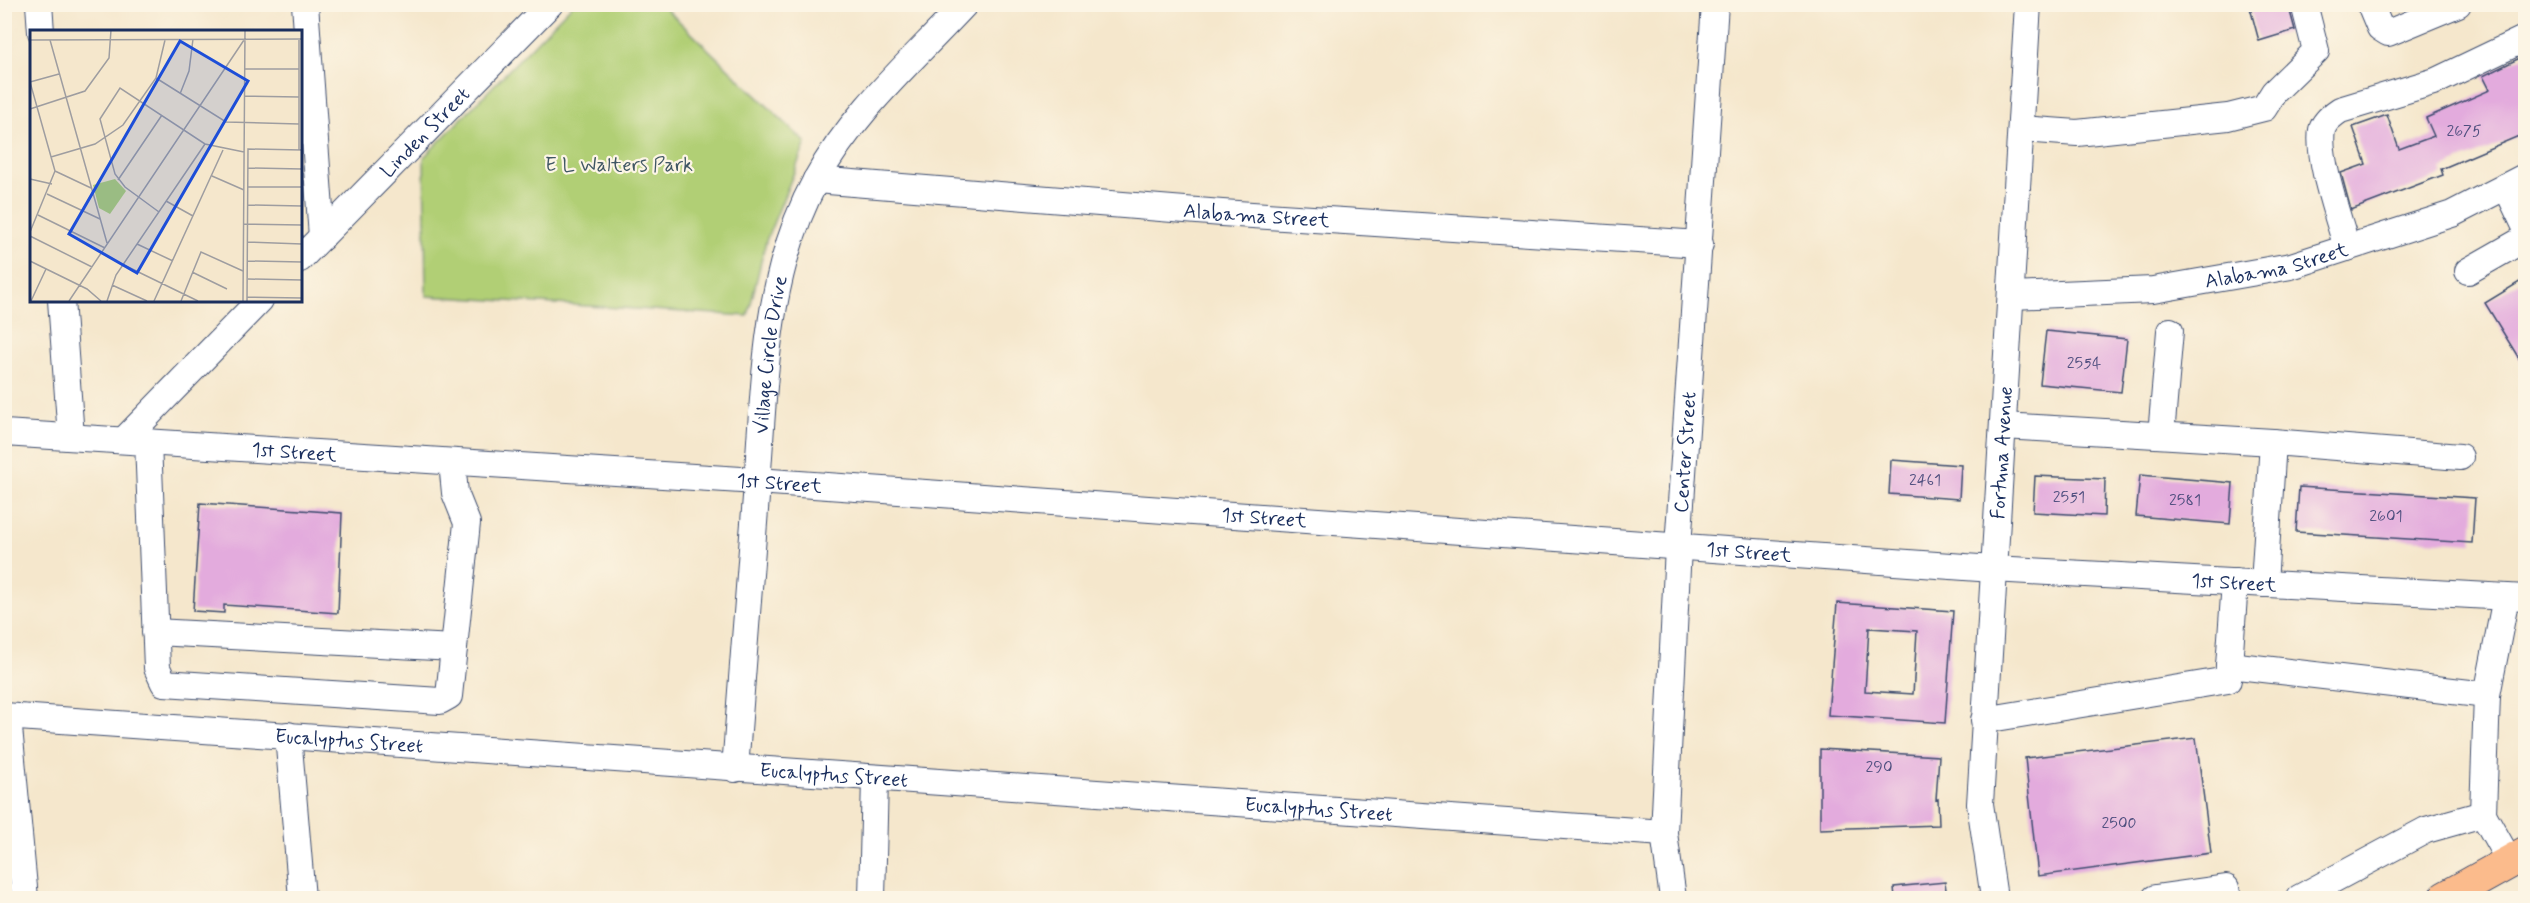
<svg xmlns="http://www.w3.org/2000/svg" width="2530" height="903" viewBox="0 0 2530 903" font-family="Mynerve,sans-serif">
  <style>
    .green { fill: #b1cf75; stroke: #667f6a; stroke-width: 1.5 }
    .building { fill: #e3abdd; fill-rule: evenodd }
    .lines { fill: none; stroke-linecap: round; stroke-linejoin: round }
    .minor-casing { stroke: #3c4b6e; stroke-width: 28 }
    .major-casing { stroke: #3c4b6e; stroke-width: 35 }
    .minor { stroke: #fff; stroke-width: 26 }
    .major { stroke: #fbbb8c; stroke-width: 33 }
    .labels { text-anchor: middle; stroke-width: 4.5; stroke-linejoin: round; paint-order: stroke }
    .number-label { font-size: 16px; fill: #4d4e7e }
    .street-label { font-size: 20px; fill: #1b2f5e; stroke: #fcf5e5 }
    .park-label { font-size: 20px; fill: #405764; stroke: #fcf5e5 }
    .inset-road { fill: none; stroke: #9e9da0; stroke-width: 1.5 }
    .view { fill: #1d4ed8; fill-opacity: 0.15; stroke: #1d4ed8; stroke-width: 3 }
    .inset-edge { fill: none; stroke: #1b2f5e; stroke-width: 3 }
  </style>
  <rect width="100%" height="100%" fill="#fcf5e5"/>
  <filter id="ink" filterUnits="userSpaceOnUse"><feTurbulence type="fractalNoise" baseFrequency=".0167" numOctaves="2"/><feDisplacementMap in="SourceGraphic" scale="12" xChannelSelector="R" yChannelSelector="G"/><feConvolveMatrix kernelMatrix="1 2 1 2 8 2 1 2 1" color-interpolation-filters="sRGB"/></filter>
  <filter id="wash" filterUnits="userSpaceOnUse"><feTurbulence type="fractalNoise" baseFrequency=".008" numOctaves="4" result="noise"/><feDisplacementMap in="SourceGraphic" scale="24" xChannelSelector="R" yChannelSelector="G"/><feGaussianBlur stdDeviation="1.35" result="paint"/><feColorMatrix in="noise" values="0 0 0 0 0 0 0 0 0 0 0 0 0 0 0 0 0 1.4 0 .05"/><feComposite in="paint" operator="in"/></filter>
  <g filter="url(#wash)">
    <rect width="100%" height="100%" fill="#f5e7cc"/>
    <path class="green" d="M573,4l89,1 144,138 -40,98 -18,75 -322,-20 -2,-139z"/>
    <g id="blocks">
      <path class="building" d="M2249,4h39l7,26 -36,11z
        M2526,55v78l-85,36 2,6 -92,35 -10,-37 25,-9 -13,-37 34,-12 12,34 35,-13 -8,-18 64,-28 -7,-14z
        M2526,278v92l-41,-67z
        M2046,331l81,8 -6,53 -81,-8z
        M1891,460l70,5 -2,34 -70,-5z
        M2140,475l93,8 -3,41 -94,-8z
        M2035,476l70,3 -1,37 -71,-4z
        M2299,487l176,11 -3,45 -176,-11z
        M200,503l142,10 -4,100 -114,-8v8l-31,-2z
        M1837,603l116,8 -8,112 -117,-8zM1869,628l48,3 -4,63 -48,-3z
        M2196,738l15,115 -173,23 -13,-118z
        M1820,749l119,7 -3,44 2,-1 1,26 -119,4z
        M1945,882l2,16h-52l-1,-11z"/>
    </g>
  </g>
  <g filter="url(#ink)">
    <use href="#blocks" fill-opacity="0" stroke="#3c4b6e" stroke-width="1.5"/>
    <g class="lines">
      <g class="minor-casing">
        <g id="minor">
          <path d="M39,4l2,28"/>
          <path d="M305,4l17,233"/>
          <path d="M2370,4l10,24 8,5 70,-29"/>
          <path d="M2021,129l56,4 151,-16 36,-9 10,-16 42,-41 -12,-47"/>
          <path id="s1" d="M816,180l406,33 478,31"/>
          <path d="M2506,186l20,42"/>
          <path d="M2347,248c-8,-29 -30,-90 -25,-118 2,-9 12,-16 18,-20l96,-29 90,-43"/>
          <path id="s2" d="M300,259l250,-255"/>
          <path d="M2468,271l58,-33"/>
          <path id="s3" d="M2012,296l141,-6 138,-24 161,-52 74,-38"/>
          <path d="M61,300l10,137"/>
          <path d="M2003,426l270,16 -9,142"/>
          <path id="s4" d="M4,433l753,48 1236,88 533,29"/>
          <path d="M2161,435l9,-104"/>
          <path d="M124,440l136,-140"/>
          <path d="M148,442l9,226 7,15 276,18 9,-5 18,-173 -12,-30 -3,-31"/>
          <path d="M2273,442l187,15"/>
          <path d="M155,632l299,16"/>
          <path d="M2229,665l258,30 19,-98"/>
          <path id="s5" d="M4,716l1660,117"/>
          <path d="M8,717l17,181"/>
          <path d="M1984,720l244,-40 7,-98"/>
          <path d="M288,735l14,163"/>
          <path id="s6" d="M735,769c8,-95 15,-190 22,-285 8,-103 8,-211 59,-304 37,-68 97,-120 149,-176"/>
          <path d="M2483,814l4,-119"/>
          <path d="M872,898l3,-119"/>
          <path id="s7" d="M1673,898l-9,-65 14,-286 37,-543"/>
          <path id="s8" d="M1994,898l-14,-94 48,-800"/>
          <path d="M2155,898l71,-10 2,10"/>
          <path d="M2299,898l127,-68 57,-16 27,48"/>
        </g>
      </g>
      <g class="major-casing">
        <path id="major" d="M2445,898l81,-45"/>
      </g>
      <use href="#minor" class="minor"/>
      <use href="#major" class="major"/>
    </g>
  </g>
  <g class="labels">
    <g class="number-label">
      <text x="2464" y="136">2675</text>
      <text x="2084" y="368">2554</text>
      <text x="1925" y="485">2461</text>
      <text x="2069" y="502">2551</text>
      <text x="2185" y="505">2581</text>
      <text x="2386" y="521">2601</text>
      <text x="1879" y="772">290</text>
      <text x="2119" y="828">2500</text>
    </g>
    <g class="street-label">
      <text dy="7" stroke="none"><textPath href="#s2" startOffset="178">Linden Street</textPath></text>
      <text dy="7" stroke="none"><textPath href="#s1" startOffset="442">Alabama Street</textPath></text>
      <text dy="7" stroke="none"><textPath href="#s3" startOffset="267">Alabama Street</textPath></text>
      <text dy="7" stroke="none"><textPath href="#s6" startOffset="416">Village Circle Drive</textPath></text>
      <text dy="7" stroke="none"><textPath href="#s4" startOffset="291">1st Street</textPath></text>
      <text dy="7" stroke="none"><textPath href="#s7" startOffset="447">Center Street</textPath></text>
      <text dy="7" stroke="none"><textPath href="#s8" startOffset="447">Fortuna Avenue</textPath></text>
      <text dy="7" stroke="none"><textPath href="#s4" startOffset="777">1st Street</textPath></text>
      <text dy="7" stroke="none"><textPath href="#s4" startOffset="1263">1st Street</textPath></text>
      <text dy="7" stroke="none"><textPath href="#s4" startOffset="1749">1st Street</textPath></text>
      <text dy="7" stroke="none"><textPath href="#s4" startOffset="2235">1st Street</textPath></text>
      <text dy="7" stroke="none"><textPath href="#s5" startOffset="346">Eucalyptus Street</textPath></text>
      <text dy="7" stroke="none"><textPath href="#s5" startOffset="832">Eucalyptus Street</textPath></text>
      <text dy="7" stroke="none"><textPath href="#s5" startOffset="1318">Eucalyptus Street</textPath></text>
    </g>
    <g class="park-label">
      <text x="619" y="171">E L Walters Park</text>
    </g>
  </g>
  <g transform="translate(30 30)">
    <rect width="272" height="272" fill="#f5e7cc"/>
    <path d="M85,149l11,12 -16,23 -11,-6 -6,-23z" fill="#b1cf75"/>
    <path class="inset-road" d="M0,10l272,-1M20,10l57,203M214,39h55M126,48l70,44 73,2M0,52l25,89 -25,61M0,52l29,-8M150,64l9,-23 4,-32M214,66l55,1M0,79l55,-18 24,-33 2,-28M269,120v-111M21,127l44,-13 28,-19 33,-47 9,-38M218,138l54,1M25,141l36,17M182,146l32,14M0,149l22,5M88,150l44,-65M218,157h54M17,164l53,25M136,171l27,15M218,175l54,1M129,182l-34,-25 -10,-13 -15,-55 20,-31 85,56 39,8M8,185l67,33M213,194l59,1M0,206l62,31M218,212l54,2M107,214l36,17M0,231l57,28 14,12M218,231l54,1M94,235l74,36M162,242l35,17M218,249l54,1M82,255l35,16M217,267l55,1M1,271l15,-32M39,271l175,-261M77,271l9,-26 89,-131M124,271l69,-151M151,271l20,-49 42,19M213,271l2,-271M217,271l1,-152 54,1"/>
    <path class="view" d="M150,11l68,40 -111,192 -68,-39z"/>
    <rect width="272" height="272" class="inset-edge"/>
  </g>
  <rect width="2530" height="903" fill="none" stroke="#fcf5e5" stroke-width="24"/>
</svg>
